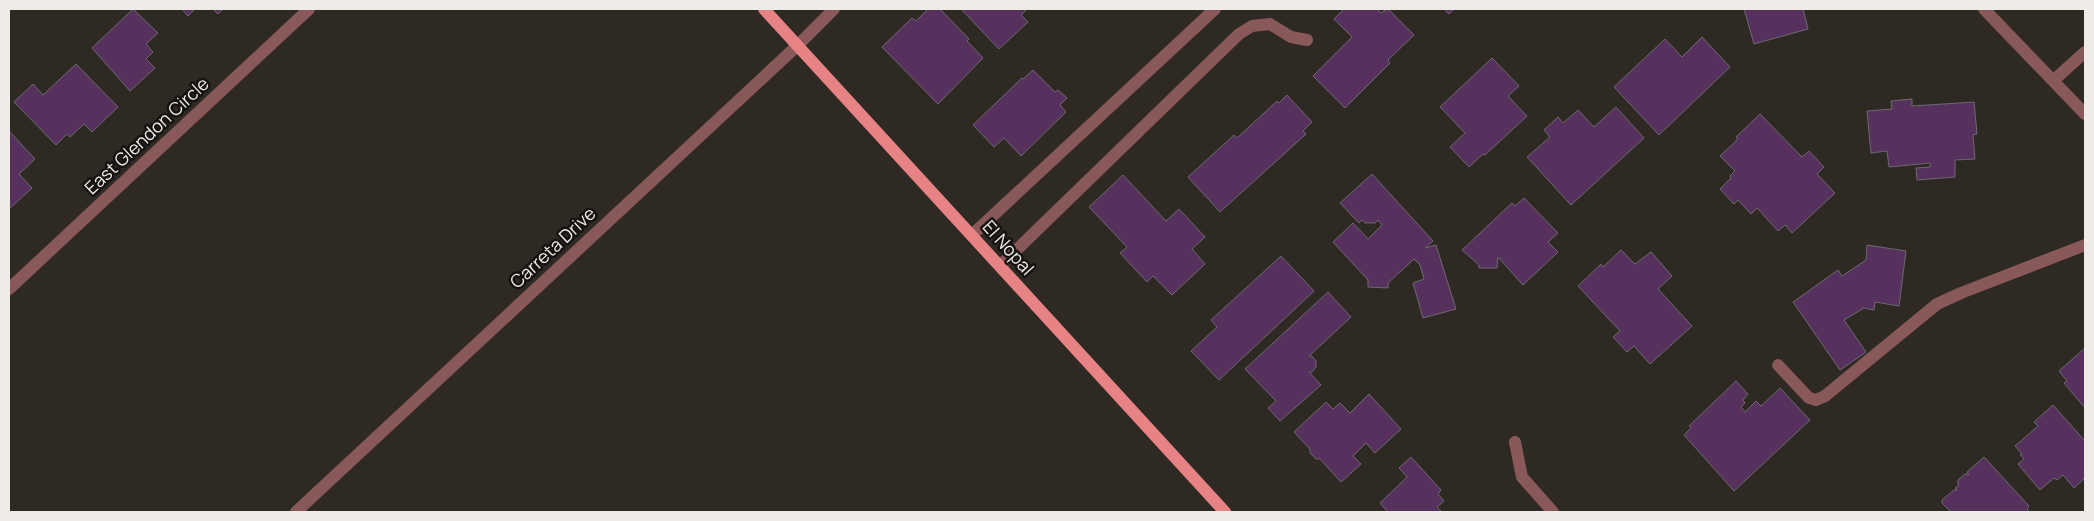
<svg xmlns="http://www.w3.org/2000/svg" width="2094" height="521" viewBox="0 0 2094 521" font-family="Manrope,sans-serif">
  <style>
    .building { fill: #56315e; stroke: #6e6970 }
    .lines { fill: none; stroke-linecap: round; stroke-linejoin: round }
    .minor { stroke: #895858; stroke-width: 12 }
    .major { stroke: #e78384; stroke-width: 12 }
    .labels { text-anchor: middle; stroke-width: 5; stroke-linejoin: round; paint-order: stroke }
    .street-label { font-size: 18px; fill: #efebe7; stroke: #151210 }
  </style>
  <rect width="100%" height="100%" fill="#2e2923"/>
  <path class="building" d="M133,9l25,24 -12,11 7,8 -7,7 9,9 -25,23 -38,-43z
    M182,9h13l-7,7z
    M213,9h10l-5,5z
    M928,9h12l29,30 -2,2 16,17 -45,46 -56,-57 30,-29 4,3z
    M961,9h66l-6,6 7,7 -29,27z
    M1344,9h33l4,4 7,-4 26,26 -26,25 2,3 -45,45 -32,-32 39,-39 -18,-18z
    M1444,9h10l-5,5z
    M1744,9h59l5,20 -54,15z
    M1702,37l28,30 -71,68 -45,-48 51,-48 17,18z
    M1492,58l27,28 -11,10 19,20 -42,39 -2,-1 -14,13 -19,-20 15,-14 -25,-26z
    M76,64l42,43 -26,25 -8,-8 -14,13 -3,-3 -11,11 -42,-43 19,-18 10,11z
    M1033,70l22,22 3,-2 9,8 -7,7 6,7 -45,44 -17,-18 -10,9 -21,-22 49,-47 1,1z
    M1287,95l25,27 -9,9 3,3 -86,78 -32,-35 46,-42 3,3 40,-37 2,2z
    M1912,99v7l62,-4 3,32 -4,1 2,24 -20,1v17l-38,3 -1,-12 14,-1v-4l-41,4 -2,-16 -16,2 -4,-42 25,-2 -1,-8z
    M1616,107l28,31 -73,67 -44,-48 23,-20 -6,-7 14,-13 5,6 15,-13 16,17z
    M1760,114l42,43 7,-6 15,16 -7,7 18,19 -43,40 -7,-8 -7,6 -21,-23 -6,6 -13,-14 -4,4 -14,-15 11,-11 -1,-2 5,-5 -15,-15 18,-17 -2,-2z
    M9,131l26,28 -16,15 13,14 -23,21z
    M1372,174l61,67 -8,7 11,-3 20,64 -33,9 -10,-35 11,-4 -4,-14 -6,-6 -26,24v5l-20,-1v-7l-35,-38 20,-19 15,16 14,-14 -4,-5 -3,3h-10l-3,-3 -3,3 -19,-20z
    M1123,175l43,46 13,-12 26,28 -13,12 13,15 -33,31 -19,-19 -6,6 -27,-29 7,-6 -38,-40z
    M1524,198l34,35 -10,9 10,10 -35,33 -25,-28 -1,11h-18v-3l-17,-15 50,-47 3,3z
    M1867,245l39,6 -7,55 -24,-4 -1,8 -10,-2 -20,12 22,32 -26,18 -47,-68 45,-32 4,6 24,-16z
    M1621,250l14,14 16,-12 21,24 -14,13 34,37 -42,38 -16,-18 -7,6 -14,-15 7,-6 -42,-45 23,-22 2,3z
    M1281,256l33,35 -95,89 -28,-29 26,-24 -6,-7z
    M1328,292l23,25 -42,39h3l4,5v6l-4,5h-3l12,13 -41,36 -12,-13 8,-7 -31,-32z
    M2085,348v60l-21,-25 3,-2 -8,-10z
    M1736,381l12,13 -5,6 2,3 -4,4 4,5 11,-11 5,5 19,-18 30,32 -76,71 -50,-56 7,-7 -2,-2z
    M1369,394l32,35 -26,24 -9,-10 -13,13 8,8 -20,18 -21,-23h-4l-6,-6v-4l-16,-17 32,-30 7,7 7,-6 10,10z
    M2053,405l32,36v37l-11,10 -11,-13 -6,5 -3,-2 -14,12 -22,-26 6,-5 -4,-4 2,-1 -7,-8 23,-20 -4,-4z
    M1411,457l30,33 -3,4 6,7 -7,6 5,5h-56l1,-1 -7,-8 27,-26 -8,-9z
    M1984,457l45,49 -2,3 3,3h-79l-9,-9v-3l12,-10h3l-2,-2 3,-2v-6l7,-6 4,1 -2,-3z"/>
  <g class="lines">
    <path class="minor" d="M1984,9l101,105
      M2054,80l31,-28
      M972,235l243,-226
      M1000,266l239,-232 13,-8 18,-2 21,13 16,3
      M9,289l300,-280
      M1778,365l31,33 7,2 9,-4 112,-92 24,-11 124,-48
      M1515,442l7,35 31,35
      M296,512l502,-467 36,-36"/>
    <path class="major" d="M764,9l461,503"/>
  </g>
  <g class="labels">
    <g class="street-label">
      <text transform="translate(147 136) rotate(-43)" y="6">East Glendon Circle</text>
      <text transform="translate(553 248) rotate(-43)" y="6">Carreta Drive</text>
      <text transform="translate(1008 248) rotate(48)" y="6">El Nopal</text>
    </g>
  </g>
  <rect width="2094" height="521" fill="none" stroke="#efebe7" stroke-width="20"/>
</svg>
